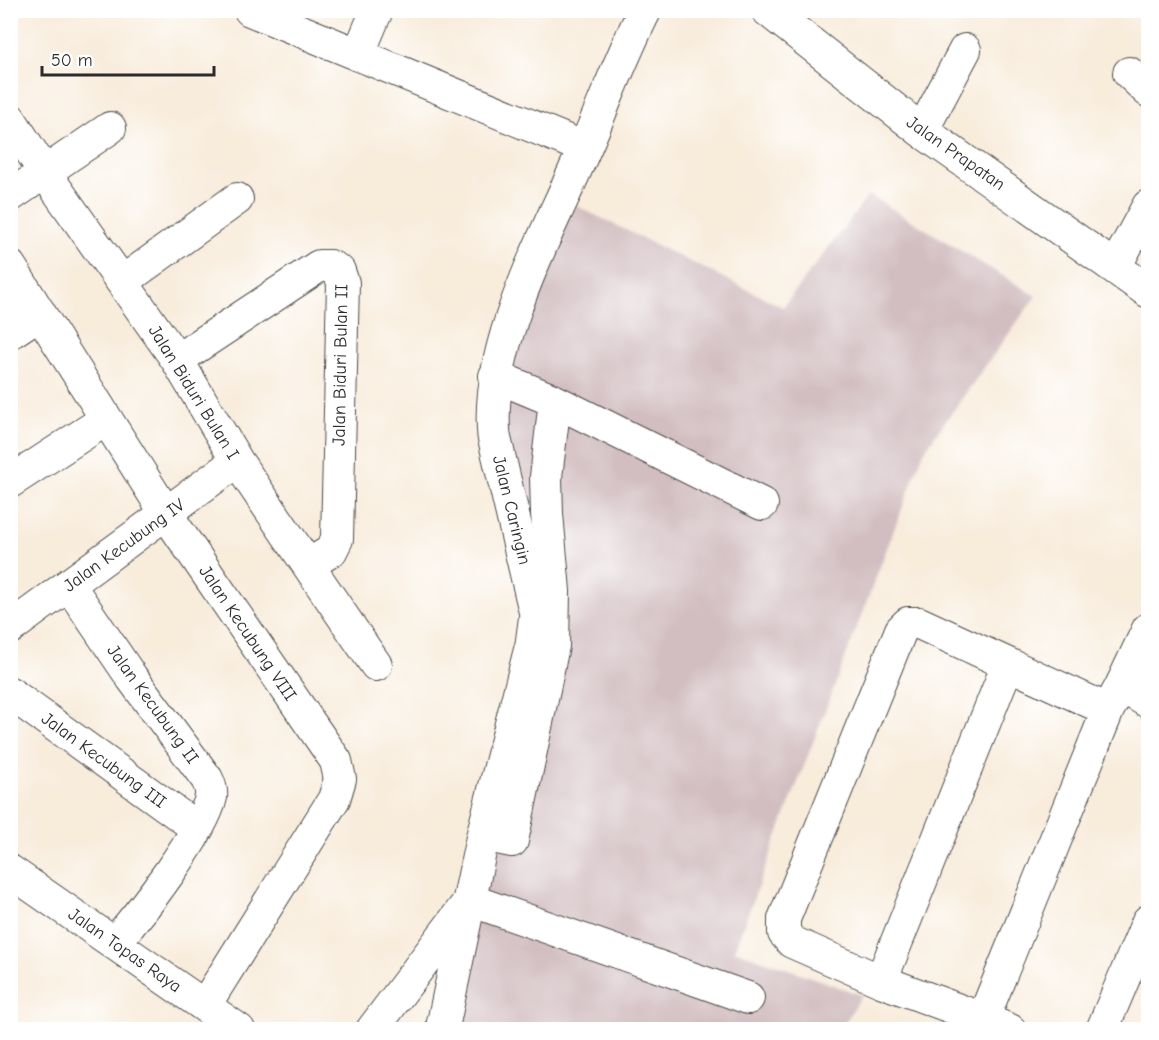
<svg xmlns="http://www.w3.org/2000/svg" width="1159" height="1040" viewBox="0 0 1159 1040" font-family="'Comic Neue',sans-serif">
  <style>
    .industrial { fill: #d2bec1 }
    .lines { fill: none; stroke-linecap: round; stroke-linejoin: round }
    .minor-casing { stroke: #4a4845; stroke-width: 34 }
    .major-casing { stroke: #4a4845; stroke-width: 35 }
    .minor { stroke: #fff; stroke-width: 32 }
    .major { stroke: #fff; stroke-width: 33 }
    .labels { text-anchor: middle; stroke-width: 4.5; stroke-linejoin: round; paint-order: stroke }
    .street-label { font-size: 18px; fill: #2b2b2b; stroke: #fff }
  </style>
  <rect width="100%" height="100%" fill="#fff"/>
  <filter id="ink" filterUnits="userSpaceOnUse"><feTurbulence type="fractalNoise" baseFrequency=".0167" numOctaves="2"/><feDisplacementMap in="SourceGraphic" scale="12" xChannelSelector="R" yChannelSelector="G"/><feConvolveMatrix kernelMatrix="1 2 1 2 8 2 1 2 1" color-interpolation-filters="sRGB"/></filter>
  <filter id="wash" filterUnits="userSpaceOnUse"><feTurbulence type="fractalNoise" baseFrequency=".008" numOctaves="4" result="noise"/><feDisplacementMap in="SourceGraphic" scale="24" xChannelSelector="R" yChannelSelector="G"/><feGaussianBlur stdDeviation="1.35" result="paint"/><feColorMatrix in="noise" values="0 0 0 0 0 0 0 0 0 0 0 0 0 0 0 0 0 1.4 0 .05"/><feComposite in="paint" operator="in"/></filter>
  <g filter="url(#wash)">
    <rect width="100%" height="100%" fill="#f8ecdb"/>
    <path class="industrial" d="M554,195l229,112 86,-112 167,101 -112,155 -190,499 128,45 -21,34 -400,1 99,-419 -49,-176z"/>
  </g>
  <g filter="url(#ink)">
    <g class="lines">
      <g class="minor-casing">
        <path id="minor" d="M250,10l335,138
          M358,55l19,-45
          M1129,73l19,18
          M10,119l35,54 132,187 60,101 139,204
          M922,131l43,-81
          M10,196l100,-68
          M10,266l157,249 169,246 4,18 -6,20 -129,206
          M1115,267l33,-61
          M122,282l115,-83
          M10,333l30,-20
          M177,360l142,-94h11l9,5 4,12 -6,256 -6,12 -21,13
          M555,401l207,103
          M10,482l95,-62
          M69,585l63,93 75,101c3,6 5,11 4,18 -8,36 -71,117 -97,146
          M10,628l227,-167
          M1148,629l-27,57 27,16
          M10,693l187,135
          M483,835l29,6 41,-195 1,-55 -7,-77 -1,-37 9,-76 -60,-25
          M10,871l229,159
          M881,981l127,-317
          M983,1019l-102,-38 -89,-39 -8,-9v-14l117,-289 7,-7h11l189,87
          M372,1030l98,-130 278,98
          M1010,1030l-27,-11 125,-309 13,-24
          M1102,1030l46,-109"/>
      </g>
      <g class="major-casing">
        <path id="major" d="M768,10l154,121 226,160
          M442,1030l41,-195 49,-191 4,-30 -42,-178c-9,-92 53,-200 89,-284 21,-47 38,-95 62,-142"/>
      </g>
      <use href="#minor" class="minor"/>
      <use href="#major" class="major"/>
    </g>
  </g>
  <g class="labels">
    <g class="street-label">
      <text transform="translate(956 153) rotate(35)" y="6">Jalan Prapatan</text>
      <text transform="translate(340 365) rotate(-89)" y="6">Jalan Biduri Bulan II</text>
      <text transform="translate(194 392) rotate(58)" y="6">Jalan Biduri Bulan I</text>
      <text transform="translate(512 510) rotate(76)" y="6">Jalan Caringin</text>
      <text transform="translate(124 545) rotate(-36)" y="6">Jalan Kecubung IV</text>
      <text transform="translate(248 633) rotate(56)" y="6">Jalan Kecubung VIII</text>
      <text transform="translate(153 704) rotate(54)" y="6">Jalan Kecubung II</text>
      <text transform="translate(104 760) rotate(36)" y="6">Jalan Kecubung III</text>
      <text transform="translate(125 950) rotate(35)" y="6">Jalan Topas Raya</text>
    </g>
  </g>
  <rect width="1159" height="1040" fill="none" stroke="#fff" stroke-width="36"/>
  <path d="M42 66v9h172v-9" fill="none" stroke="#2b2b2b" stroke-width="3"/>
  <text x="51" y="66" font-size="18" fill="#2b2b2b" stroke="#ffffff" stroke-width="4.5" paint-order="stroke">50 m</text>
</svg>
